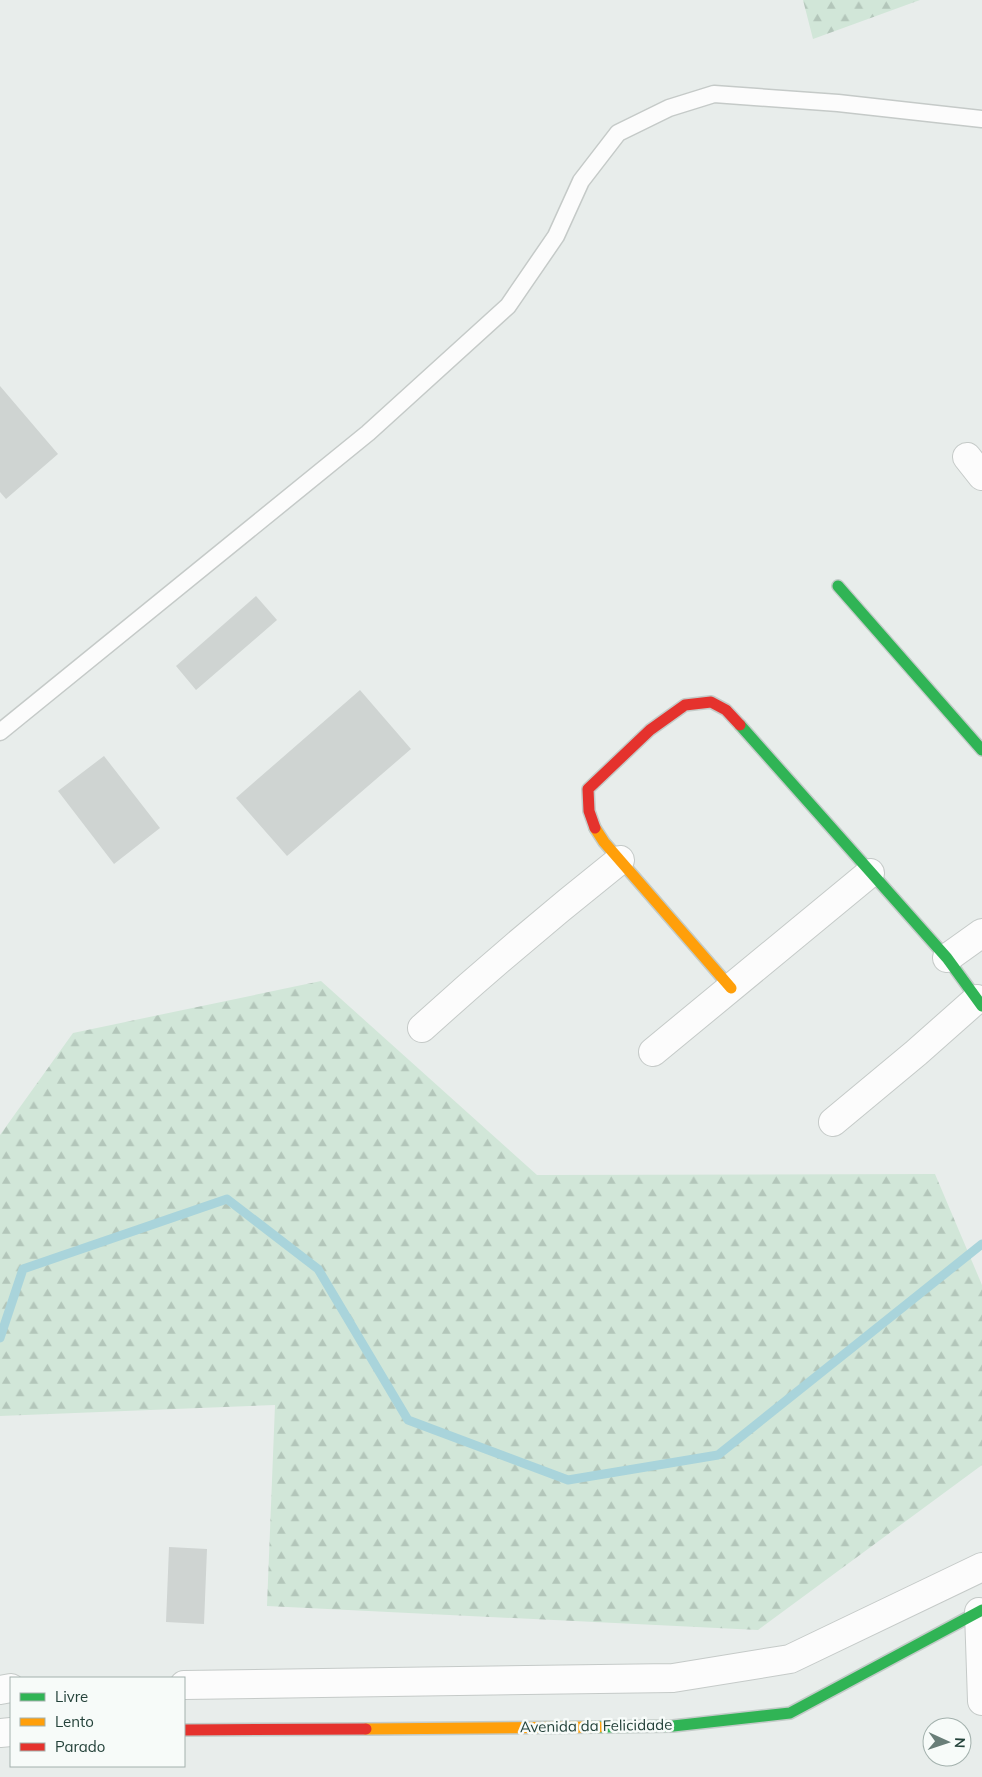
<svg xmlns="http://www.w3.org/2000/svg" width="982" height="1777" viewBox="0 0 982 1777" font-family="Mulish,sans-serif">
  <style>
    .forest { fill: url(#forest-firs) }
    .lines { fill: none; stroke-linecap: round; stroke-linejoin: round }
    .stream { stroke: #a9d4db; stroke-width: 9 }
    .building { fill: #cfd4d2 }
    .lane-casing { stroke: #c5cac8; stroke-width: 19 }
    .street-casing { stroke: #c5cac8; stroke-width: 30 }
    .fast-casing { stroke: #c3cbc8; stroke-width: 14 }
    .slow-casing { stroke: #c3cbc8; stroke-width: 14 }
    .jam-casing { stroke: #c3cbc8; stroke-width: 14 }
    .lane { stroke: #fcfcfc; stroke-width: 16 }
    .street { stroke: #fcfcfc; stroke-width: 28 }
    .fast { stroke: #30b455; stroke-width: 11 }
    .slow { stroke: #ff9f0a; stroke-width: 11 }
    .jam { stroke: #e5322d; stroke-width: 11 }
    .labels { text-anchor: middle; stroke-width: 5; stroke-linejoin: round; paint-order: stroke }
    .street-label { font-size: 15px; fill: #24423a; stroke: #f7fbf9 }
  </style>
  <defs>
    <pattern id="forest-firs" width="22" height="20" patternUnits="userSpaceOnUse" patternTransform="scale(1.25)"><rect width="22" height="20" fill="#d1e6d8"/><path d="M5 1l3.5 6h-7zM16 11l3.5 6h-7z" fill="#b3c6ba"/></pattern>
  </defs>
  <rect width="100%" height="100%" fill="#e8edeb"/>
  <path class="forest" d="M803,0h117l-107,39z
    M321,981l216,194 398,-1 47,111v180l-224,165 -491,-24 8,-201 -275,11v-281l73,-102z"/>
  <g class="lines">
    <path class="stream" d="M0,1338l23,-69 204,-70 91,70 90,151 160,60 150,-25 264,-211"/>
  </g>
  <path class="building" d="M0,386l58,68 -52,45 -6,-7z
    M256,596l21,24 -81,70 -20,-24z
    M360,690l51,59 -124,107 -51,-58z
    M104,756l56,72 -46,36 -56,-73z
    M169,1547l38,2 -3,75 -38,-2z"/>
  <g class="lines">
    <g class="lane-casing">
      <path id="lane" d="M0,732l368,-299 140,-127 48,-70 25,-55 37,-48 51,-25 45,-14 124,9 144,16"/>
    </g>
    <g class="street-casing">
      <path id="street" d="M967,457l15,19
        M947,958l35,-25
        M422,1028c64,-58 130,-114 198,-168
        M653,1052l217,-179
        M833,1122l83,-69 61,-54
        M979,1612l3,89
        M184,1685l489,-7 117,-19 192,-92
        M0,1690l11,-2
        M0,1733l11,-1"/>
    </g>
    <g class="fast-casing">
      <path id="fast" d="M838,586l144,164
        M740,725l207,233 35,48
        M599,1727l74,-1 117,-13 192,-103"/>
    </g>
    <g class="slow-casing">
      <path id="slow" d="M595,828l9,14 127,146
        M366,1729l233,-2"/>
    </g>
    <g class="jam-casing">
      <path id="jam" d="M595,828l-6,-17 -1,-22 62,-59 35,-25 26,-3 15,8 14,15
        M184,1730l182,-1"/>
    </g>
    <use href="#lane" class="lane"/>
    <use href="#street" class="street"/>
    <use href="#fast" class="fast"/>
    <use href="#slow" class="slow"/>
    <use href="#jam" class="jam"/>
  </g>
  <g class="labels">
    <g class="street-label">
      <text transform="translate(596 1726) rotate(-1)" y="5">Avenida da Felicidade</text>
    </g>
  </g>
  <rect x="10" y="1677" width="175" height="90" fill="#f7fbf9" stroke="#a3b1ad"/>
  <rect x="20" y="1693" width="25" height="8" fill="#30b455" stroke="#a3b1ad"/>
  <text x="55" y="1702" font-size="15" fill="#24423a">Livre</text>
  <rect x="20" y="1718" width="25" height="8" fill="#ff9f0a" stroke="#a3b1ad"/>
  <text x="55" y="1727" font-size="15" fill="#24423a">Lento</text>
  <rect x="20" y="1743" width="25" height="8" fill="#e5322d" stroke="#a3b1ad"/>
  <text x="55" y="1752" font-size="15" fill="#24423a">Parado</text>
  <g transform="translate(947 1742) rotate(93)"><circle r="24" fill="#f7fbf9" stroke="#a3b1ad"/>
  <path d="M0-4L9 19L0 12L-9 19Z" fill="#697e78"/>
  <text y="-8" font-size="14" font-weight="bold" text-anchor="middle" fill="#24423a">N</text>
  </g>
</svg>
